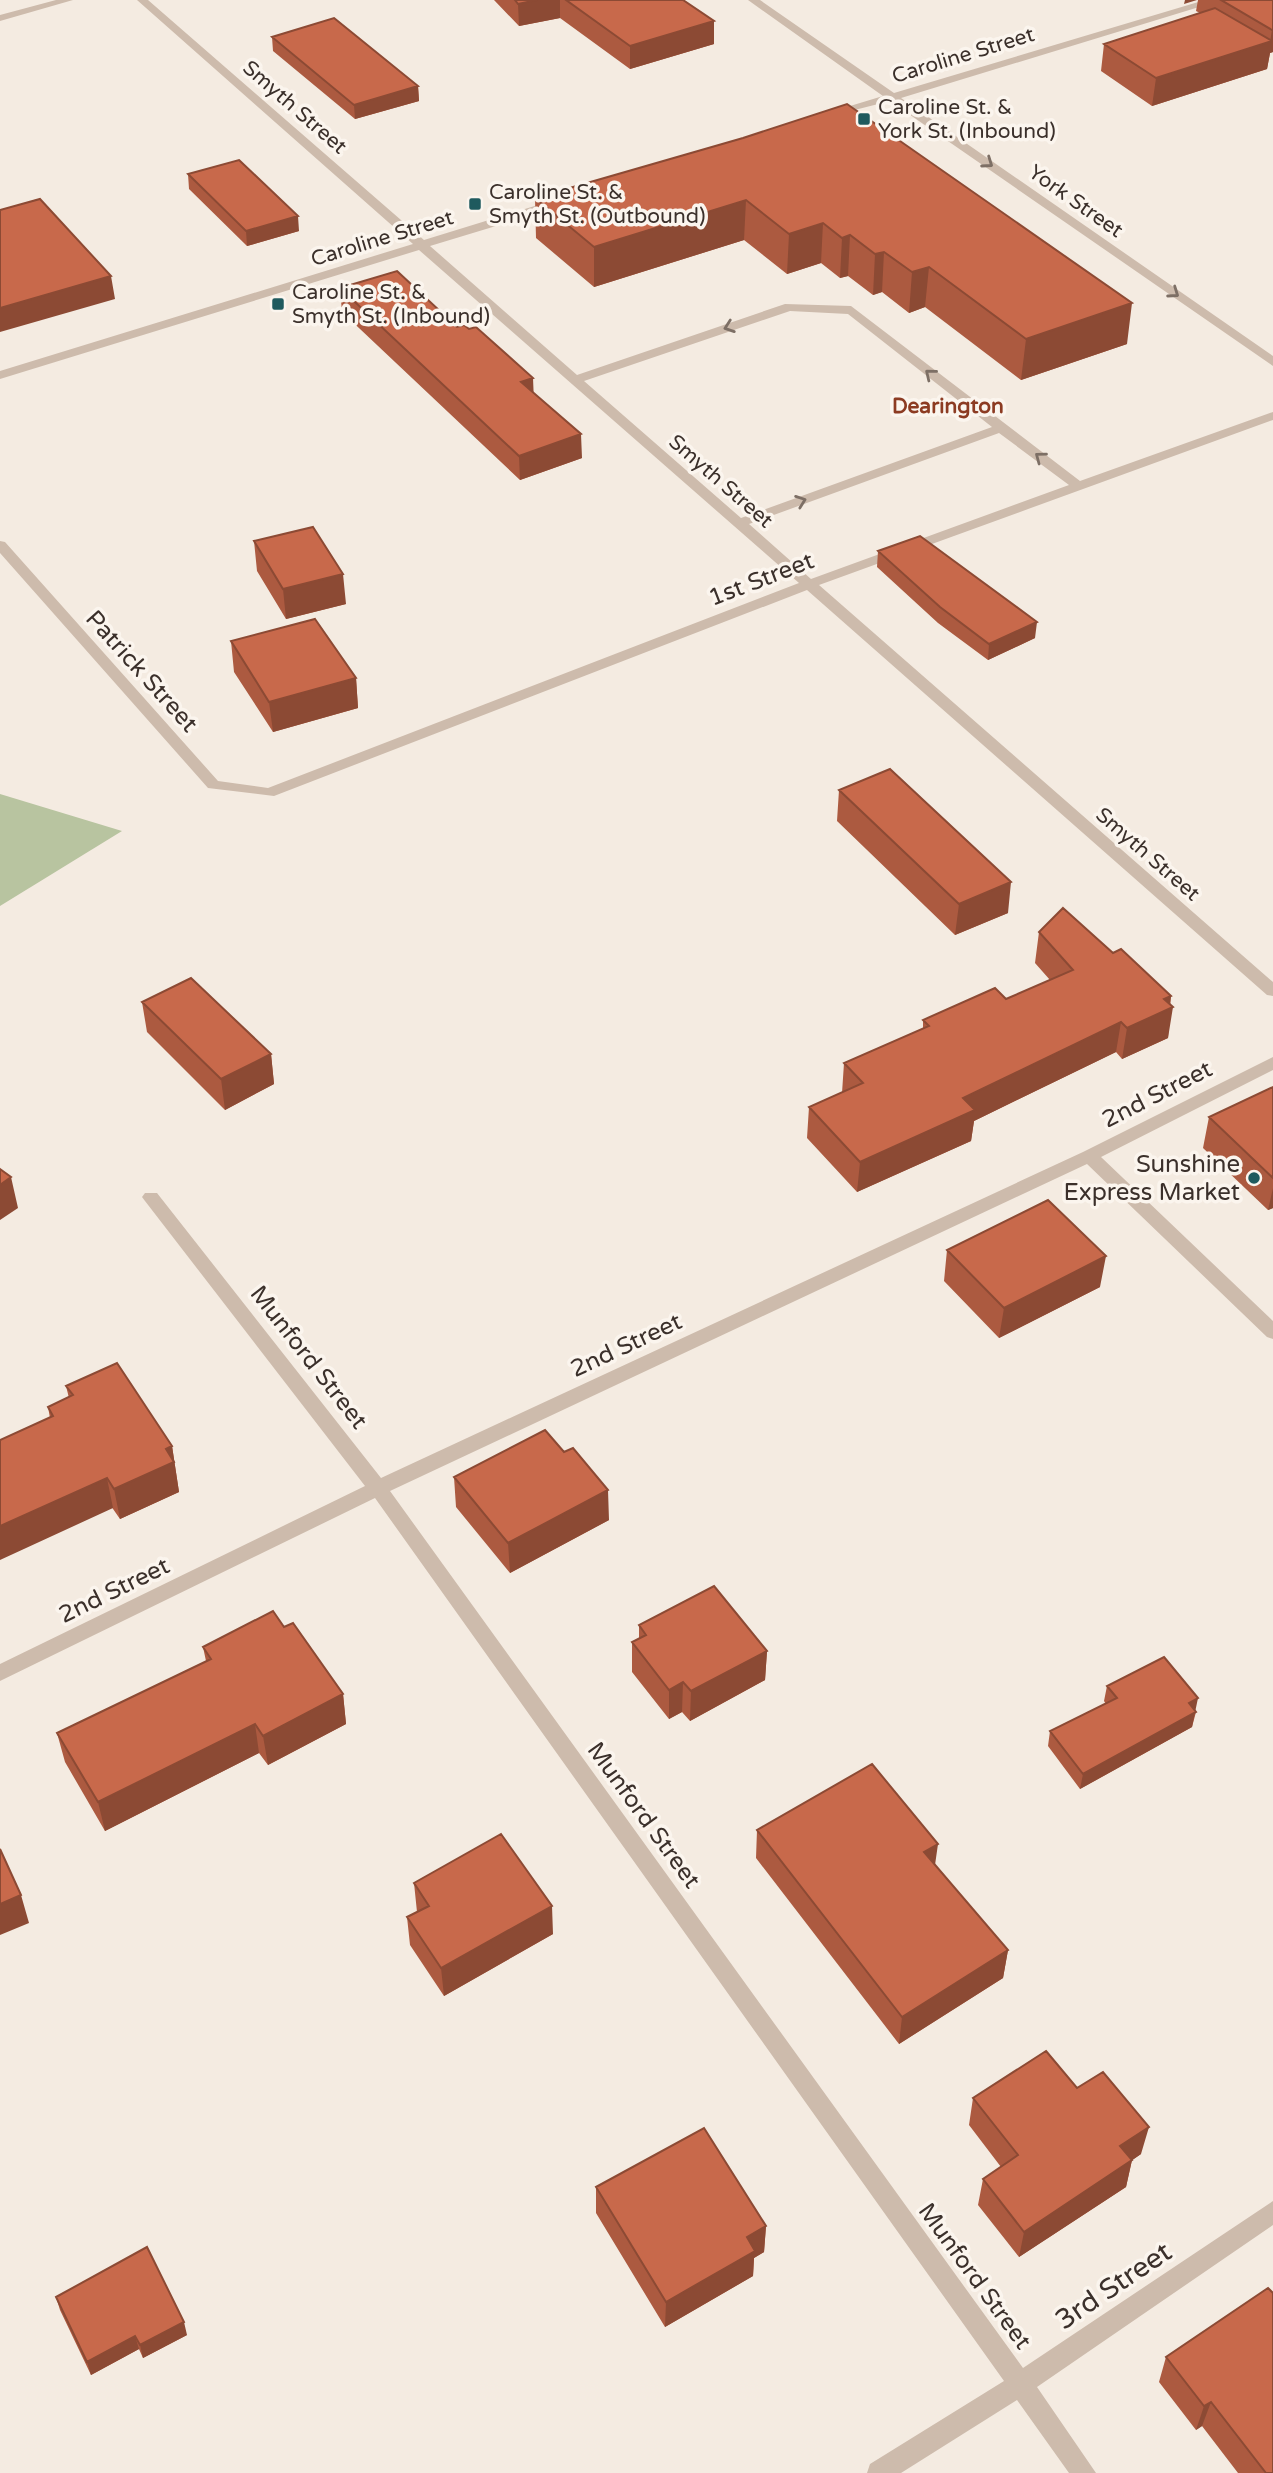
<svg xmlns="http://www.w3.org/2000/svg" width="1273" height="2473" viewBox="0 0 1273 2473" font-family="'Varela Round',sans-serif">
  <style>
    .green { fill: #b8c4a0 }
    .lines { fill: none; stroke-linecap: round; stroke-linejoin: round }
    .minor { fill: #cdbbac; fill-rule: evenodd }
    .wall { fill: #ac5a40 }
    .shaded-wall { fill: #8c4a34 }
    .building { fill: #c8694b; stroke: #8c4a34; stroke-width: 2 }
    .oneway { stroke: #7d6f65 }
    .poi-dot { fill: #1f5a5e; stroke: #fbf5ee; stroke-width: 2.5 }
    .labels { text-anchor: middle; stroke-width: 7; stroke-linejoin: round; paint-order: stroke }
    .far-street-label { font-size: 21px; fill: #3b302b; stroke: #fbf5ee }
    .far-poi-label { font-size: 21px; fill: #3b302b; stroke: #fbf5ee; text-anchor: start }
    .far-neighbourhood-label { font-size: 21px; font-weight: bold; fill: #8c3b22; stroke: #fbf5ee }
    .street-label { font-size: 24px; fill: #3b302b; stroke: #fbf5ee }
    .poi-label { font-size: 24px; fill: #3b302b; stroke: #fbf5ee; text-anchor: end }
    .near-street-label { font-size: 28px; fill: #3b302b; stroke: #fbf5ee }
  </style>
  <rect width="100%" height="100%" fill="#f4ebe1"/>
  <path class="green" d="M0,794l122,37 -122,75z"/>
  <g class="lines">
    <path class="minor" d="M56,0h17l-73,21v-6z
      M137,0h11l276,240 130,-40h8v6l-132,40 147,129 208,-71 66,2 229,175 193,-69v8l-454,165 454,397v14l-6,-1 -460,-405 -533,206 -66,-8 -208,-235v-12l5,1 213,239 50,7 531,-205 -380,-333 -419,129v-8l413,-127zM790,311l58,3 144,113 -251,91 -157,-137zM999,433l70,52 -258,94 -62,-55z
      M748,0h12l134,93 311,-93h17l-321,98 372,258v10l-383,-265 -63,16v-4l56,-17z
      M1273,1057v13l-172,87 172,164v18l-6,-2 -180,-173 -697,327 633,877 250,-167v24l-236,162 59,86h-27l-52,-73 -116,73h-34l3,-9 134,-83 -629,-883 -375,183v-17l365,-178 -220,-285 -3,-4 3,-4h12l224,285 702,-326z"/>
  </g>
  <path class="wall" d="M494,0h189l31,44 -84,25 -70,-51 -41,8z
    M1198,0h75v52l-3,1 -3,16 -115,37 -51,-35 3,-27 96,-31 -4,-2z
    M272,37l146,49 1,15 -64,18 -82,-68z
    M743,138l384,206 -106,36 -96,-73 -16,6 -27,-21 -9,3 -25,-19 -8,2 -19,-15 -34,11 -43,-34 -150,47 -58,-49 -1,-40z
    M188,174l111,57 -52,15 -58,-57z
    M340,288l117,39 76,51v15l49,65 -62,22 -178,-168z
    M254,541l92,63 -60,15 -29,-48z
    M878,551l157,87 -47,22 -50,-37 -61,-56z
    M231,641l125,37 2,30 -85,24 -39,-60z
    M839,790l169,123 -53,22 -118,-114z
    M1039,932l74,21 58,43 -3,42 -46,21 -6,-7 -142,69 -3,20 -114,51 -50,-54 2,-31 33,-14 2,-30 79,-34v-9l83,-21 44,-19 -15,-17z
    M142,1002l129,52 3,30 -49,26 -78,-78z
    M1273,1087v121l-5,2 -65,-62 6,-31z
    M947,1250l153,37 -101,51 -55,-57z
    M66,1386l106,60 7,46 -59,27 -70,-101 -2,-11 21,-9z
    M454,1477l155,43 -99,53 -54,-66z
    M639,1625l128,26 -2,29 -75,41 -8,-9 -13,7 -37,-47v-30l7,-4z
    M284,1627l59,67 3,30 -78,41 -9,-12 -154,78 -40,-69 -8,-29 149,-72 -3,-14z
    M1107,1686l88,25 1,1 -4,15 -112,62 -32,-43 2,-15 56,-27 -2,-3z
    M757,1830l178,35 73,85 -5,28 -104,66 -143,-186z
    M414,1883l139,51 -109,62 -34,-51 -3,-28 10,-5z
    M973,2098l168,56 -9,6 -6,27 -107,70 -41,-52 5,-26 18,-12 -32,-42z
    M596,2187l170,39 -2,26 -10,6 -1,18 -88,51 -69,-114z
    M1268,2288l5,185h-35l-36,-47 -6,4 -37,-48 7,-25z
    M56,2297l131,38 -44,23 -4,-9 -48,26 -31,-65z"/>
  <path class="shaded-wall" d="M537,0h23v18l-41,8 -1,-22z
    M1185,0h12l-13,4z
    M714,21v23l-84,25v-23z
    M1272,30h1v22l-3,1 -3,16 -115,37 4,-28 114,-36z
    M418,86l1,15 -64,18 -1,-14z
    M746,200l-2,40 -150,47v-40z
    M298,216l1,15 -52,15 -1,-15z
    M823,223l-2,40 -34,11 2,-40z
    M850,235l-2,41 -8,2 2,-40z
    M884,252l-2,40 -9,3 2,-41z
    M929,267l-4,40 -16,6 3,-41z
    M111,276l4,23 -115,33v-24z
    M1132,303l-5,41 -106,36 5,-41z
    M533,378l1,24 -13,-20z
    M581,434l1,24 -62,22 -1,-24z
    M343,574l3,30 -60,15 -3,-30z
    M1037,622l-2,16 -47,22 1,-16z
    M356,678l2,30 -85,24 -4,-30z
    M1011,882l-3,31 -53,22 4,-31z
    M1171,996l-2,13 4,-2 -5,31 -46,21 5,-31 37,-29z
    M1121,1022l-5,30 -142,69 -3,20 -114,51 3,-30 103,-64z
    M271,1054l3,30 -49,26 -4,-31z
    M11,1177l7,31 -18,12v-35z
    M1273,1188v20l-5,2z
    M1106,1256l-6,31 -101,51 5,-30z
    M172,1446l7,46 -59,27 -6,-30 52,-40z
    M107,1478l6,30 -113,52v-34z
    M608,1490l1,30 -99,53 -2,-30z
    M767,1651l-2,29 -75,41 1,-30z
    M683,1682l-1,30 -13,7v-29z
    M343,1694l3,30 -78,41 -5,-29z
    M1198,1698l-6,29 -112,62 3,-15 106,-71z
    M255,1724l4,29 -154,78 -7,-29z
    M938,1844l-4,28 -10,-20z
    M21,1895l8,28 -29,12v-31z
    M552,1906l1,28 -109,62 -3,-28z
    M1008,1950l-5,28 -104,66 3,-27z
    M1149,2127l-8,27 -27,19 6,-27z
    M1132,2160l-6,27 -107,70 5,-25z
    M766,2226l-2,26 -10,6 -1,18 -88,51 1,-25 81,-65z
    M184,2322l3,13 -44,23 -3,-13z
    M135,2336l4,13 -48,26 -4,-13z
    M1211,2402l-9,24 -6,4 8,-24z"/>
  <path class="building" d="M515,0h22l-19,4z
    M566,0h117l31,21 -84,25z
    M1221,0h52v30h-1z
    M1215,8l57,33 -116,37 -52,-34z
    M334,18l84,68 -64,19 -82,-68z
    M847,104l285,199 -106,36 -97,-72 -17,5 -28,-20 -9,2 -25,-19 -8,3 -19,-15 -34,11 -43,-34 -152,47 -59,-49 208,-60z
    M239,160l59,56 -52,15 -58,-57z
    M40,199l71,77 -111,32v-98z
    M397,271l60,56 7,-2 5,4 7,-2 57,51 -12,4 60,52 -62,22 -179,-168z
    M313,527l30,47 -60,15 -29,-48z
    M920,536l117,86 -48,22 -49,-37 -62,-56z
    M315,619l41,59 -87,24 -38,-61z
    M890,769l121,113 -52,22 -120,-114z
    M1063,908l50,45 8,-4 50,47 -7,3 9,8 -46,21 -6,-6 -158,76 12,12 -115,52 -51,-55 54,-24 -19,-20 85,-37 -6,-6 72,-32 11,11 67,-29 -34,-38z
    M191,978l80,76 -50,25 -79,-77z
    M1273,1087v91l-64,-61z
    M0,1169l11,8 -11,8z
    M1048,1200l58,56 -102,52 -57,-58z
    M117,1363l55,83 -6,3 8,13 -60,27 -7,-11 -107,48v-86l53,-24 -5,-9 25,-12 -7,-9z
    M545,1430l19,22 9,-4 35,42 -100,53 -54,-66z
    M714,1586l53,65 -76,40 -8,-9 -14,8 -37,-48 14,-7 -7,-10z
    M273,1611l11,16 9,-4 50,71 -80,42 -8,-12 -157,78 -41,-69 154,-74 -8,-12z
    M1164,1657l34,41 -9,5 7,9 -113,62 -33,-43 67,-33 -10,-12z
    M872,1764l66,80 -14,8 84,98 -106,67 -145,-187z
    M501,1834l51,72 -111,62 -34,-51 22,-11 -15,-23z
    M0,1849l21,46 -21,9z
    M1046,2051l31,37 26,-16 46,55 -29,19 12,14 -108,72 -41,-53 35,-24 -45,-57z
    M704,2128l62,98 -19,11 8,14 -89,51 -70,-115z
    M147,2247l37,75 -44,23 -5,-9 -48,26 -31,-65z
    M1268,2288l5,5v180h-7l-55,-71 -7,4 -38,-49z"/>
  <defs><path id="oneway-chevron" d="M-2-3.5L2.5 0L-2 3.5" fill="none" stroke-width="1.6" stroke-linecap="round" stroke-linejoin="round" transform="scale(1.75)"/></defs>
  <g class="oneway">
    <use href="#oneway-chevron" transform="translate(988 163) rotate(35)"/>
    <use href="#oneway-chevron" transform="translate(1174 293) rotate(35)"/>
    <use href="#oneway-chevron" transform="translate(729 327) rotate(161)"/>
    <use href="#oneway-chevron" transform="translate(930 374) rotate(-141)"/>
    <use href="#oneway-chevron" transform="translate(1040 457) rotate(-143)"/>
    <use href="#oneway-chevron" transform="translate(801 501) rotate(-20)"/>
  </g>
  <g class="poi-dot">
    <rect x="857" y="112" width="14" height="14" rx="3.5"/>
    <rect x="468" y="197" width="14" height="14" rx="3.5"/>
    <rect x="271" y="297" width="14" height="14" rx="3.5"/>
    <circle cx="1254" cy="1178" r="7"/>
  </g>
  <g class="labels">
    <g class="far-street-label">
      <text transform="translate(963 55) rotate(-17)" y="7">Caroline Street</text>
      <text transform="translate(295 107) rotate(41)" y="7">Smyth Street</text>
      <text transform="translate(1076 201) rotate(35)" y="7">York Street</text>
      <text transform="translate(382 238) rotate(-17)" y="7">Caroline Street</text>
      <text transform="translate(721 481) rotate(41)" y="7">Smyth Street</text>
      <text transform="translate(1148 854) rotate(41)" y="7">Smyth Street</text>
    </g>
    <g class="far-poi-label">
      <text x="878" y="114">Caroline St. &amp;<tspan x="878" dy="24">York St. (Inbound)</tspan></text>
      <text x="489" y="199">Caroline St. &amp;<tspan x="489" dy="24">Smyth St. (Outbound)</tspan></text>
      <text x="292" y="299">Caroline St. &amp;<tspan x="292" dy="24">Smyth St. (Inbound)</tspan></text>
    </g>
    <g class="far-neighbourhood-label">
      <text x="948" y="413">Dearington</text>
    </g>
    <g class="street-label">
      <text transform="translate(761 579) rotate(-21)" y="8">1st Street</text>
      <text transform="translate(142 671) rotate(48)" y="8">Patrick Street</text>
      <text transform="translate(1157 1094) rotate(-27)" y="8">2nd Street</text>
      <text transform="translate(626 1345) rotate(-25)" y="8">2nd Street</text>
      <text transform="translate(309 1357) rotate(52)" y="8">Munford Street</text>
      <text transform="translate(114 1590) rotate(-26)" y="8">2nd Street</text>
      <text transform="translate(644 1815) rotate(54)" y="8">Munford Street</text>
      <text transform="translate(975 2276) rotate(54)" y="8">Munford Street</text>
    </g>
    <g class="poi-label">
      <text x="1240" y="1172">Sunshine<tspan x="1240" dy="28">Express Market</tspan></text>
    </g>
    <g class="near-street-label">
      <text transform="translate(1113 2285) rotate(-34)" y="10">3rd Street</text>
    </g>
  </g>
</svg>
